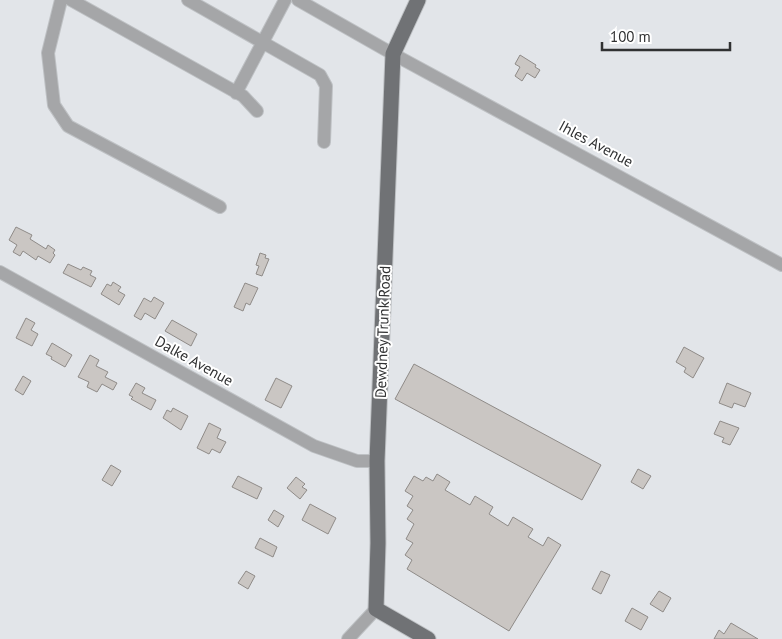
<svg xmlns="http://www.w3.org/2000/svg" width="782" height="639" viewBox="0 0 782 639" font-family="'PT Sans',sans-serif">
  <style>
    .building { fill: #cac6c3; stroke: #8f8b88 }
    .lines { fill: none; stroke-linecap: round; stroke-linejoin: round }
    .minor-casing { stroke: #bec1c4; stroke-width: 14 }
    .major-casing { stroke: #bec1c4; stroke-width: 17 }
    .minor { stroke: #a5a6a8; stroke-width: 12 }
    .major { stroke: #707275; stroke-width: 15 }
    .labels { text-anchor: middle; stroke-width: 4; stroke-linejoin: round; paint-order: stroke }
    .street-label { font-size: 15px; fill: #303132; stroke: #fff }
  </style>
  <rect width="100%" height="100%" fill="#e2e5e9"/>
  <path class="building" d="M520,55l16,10 -1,2 5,3 -5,8 -8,-5 -5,8 -7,-5 5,-9 -5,-3z
    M16,227l16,8 -2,4 16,10 2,-4 7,5 -2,3 2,2 -5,8 -12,-7 -2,4 -13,-9 -3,5 -7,-4 4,-7 -8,-5z
    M260,253l6,2 -1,3 4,1 -7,17 -6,-2 3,-8 -3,-1z
    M68,264l13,6 2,-3 9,4 -2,4 6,3 -5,9 -28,-14z
    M113,282l8,5 -3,4 7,4 -6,10 -18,-11 6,-10 4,2z
    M245,283l13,5 -8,17 -4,-2 -3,8 -9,-4z
    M154,297l10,6 -9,16 -10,-6 -4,7 -7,-4 10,-18 7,4z
    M26,318l9,5 -4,7 7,4 -6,12 -16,-8z
    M172,320l25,14 -6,12 -26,-15z
    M52,343l20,12 -7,12 -14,-8 1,-2 -6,-3z
    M684,347l20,11 -11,20 -9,-6 2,-4 -10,-6z
    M90,355l9,5 -3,6 12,6 -3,5 12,6 -4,7 -11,-6 -5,8 -10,-5 2,-5 -11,-5z
    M414,364l187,101 -19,35 -187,-101z
    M23,376l8,5 -8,14 -8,-5z
    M276,378l16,8 -11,22 -16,-8z
    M136,383l9,5 -3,5 14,7 -5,10 -20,-11 2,-2 -4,-2z
    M727,383l24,10 -6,14 -11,-4 -2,5 -13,-5z
    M173,408l15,8 -7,14 -18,-12 4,-8 4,2z
    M720,421l19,7 -9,17 -8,-3 2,-4 -10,-4z
    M209,423l12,6 -4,9 9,4 -6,11 -8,-4 -3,5 -12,-6z
    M111,465l10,6 -9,15 -10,-6z
    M638,469l13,7 -8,13 -12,-7z
    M437,474l13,8 -5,8 25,15 5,-9 18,11 -4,7 19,12 5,-9 20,12 -5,8 15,9 5,-9 13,8 -52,86 -102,-62 5,-9 -7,-5 8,-12 -7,-4 8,-15 -7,-5 6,-9 -6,-4 6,-10 -8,-5 9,-15 9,5 3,-4 7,4z
    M238,476l24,12 -5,11 -25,-12z
    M296,477l9,7 -3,3 5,3 -7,9 -13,-11z
    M310,504l26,14 -8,16 -26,-14z
    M274,510l10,6 -6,11 -10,-7z
    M260,538l17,9 -4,10 -18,-9z
    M246,571l9,5 -7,13 -10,-6z
    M601,571l9,4 -9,19 -9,-5z
    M659,591l12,7 -8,14 -13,-8z
    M632,608l16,9 -7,13 -16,-9z
    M731,623l27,16h-44l5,-9 5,4z"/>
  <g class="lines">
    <g class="minor-casing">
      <path id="minor" d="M61,0l-13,53 6,52 14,21 152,81
        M71,0l172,96 14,15
        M188,0l132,75 6,11 -2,56
        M298,0l95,54 389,211
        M236,93l49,-93
        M0,272l314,174 43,15h20
        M348,639l28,-30"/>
    </g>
    <g class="major-casing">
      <path id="major" d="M418,0l-25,54 -16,407 1,82 -2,66 52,30"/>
    </g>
    <use href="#minor" class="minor"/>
    <use href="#major" class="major"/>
  </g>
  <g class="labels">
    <g class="street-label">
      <text transform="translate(596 144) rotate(28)" y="5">Ihles Avenue</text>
      <text transform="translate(383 332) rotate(-88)" y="5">Dewdney Trunk Road</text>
      <text transform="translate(194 361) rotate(29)" y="5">Dalke Avenue</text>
    </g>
  </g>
  <path d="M602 42v8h128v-8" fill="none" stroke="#303132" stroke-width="2.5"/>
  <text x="610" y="42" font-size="15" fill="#303132" stroke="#ffffff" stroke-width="4" paint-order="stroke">100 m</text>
</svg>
